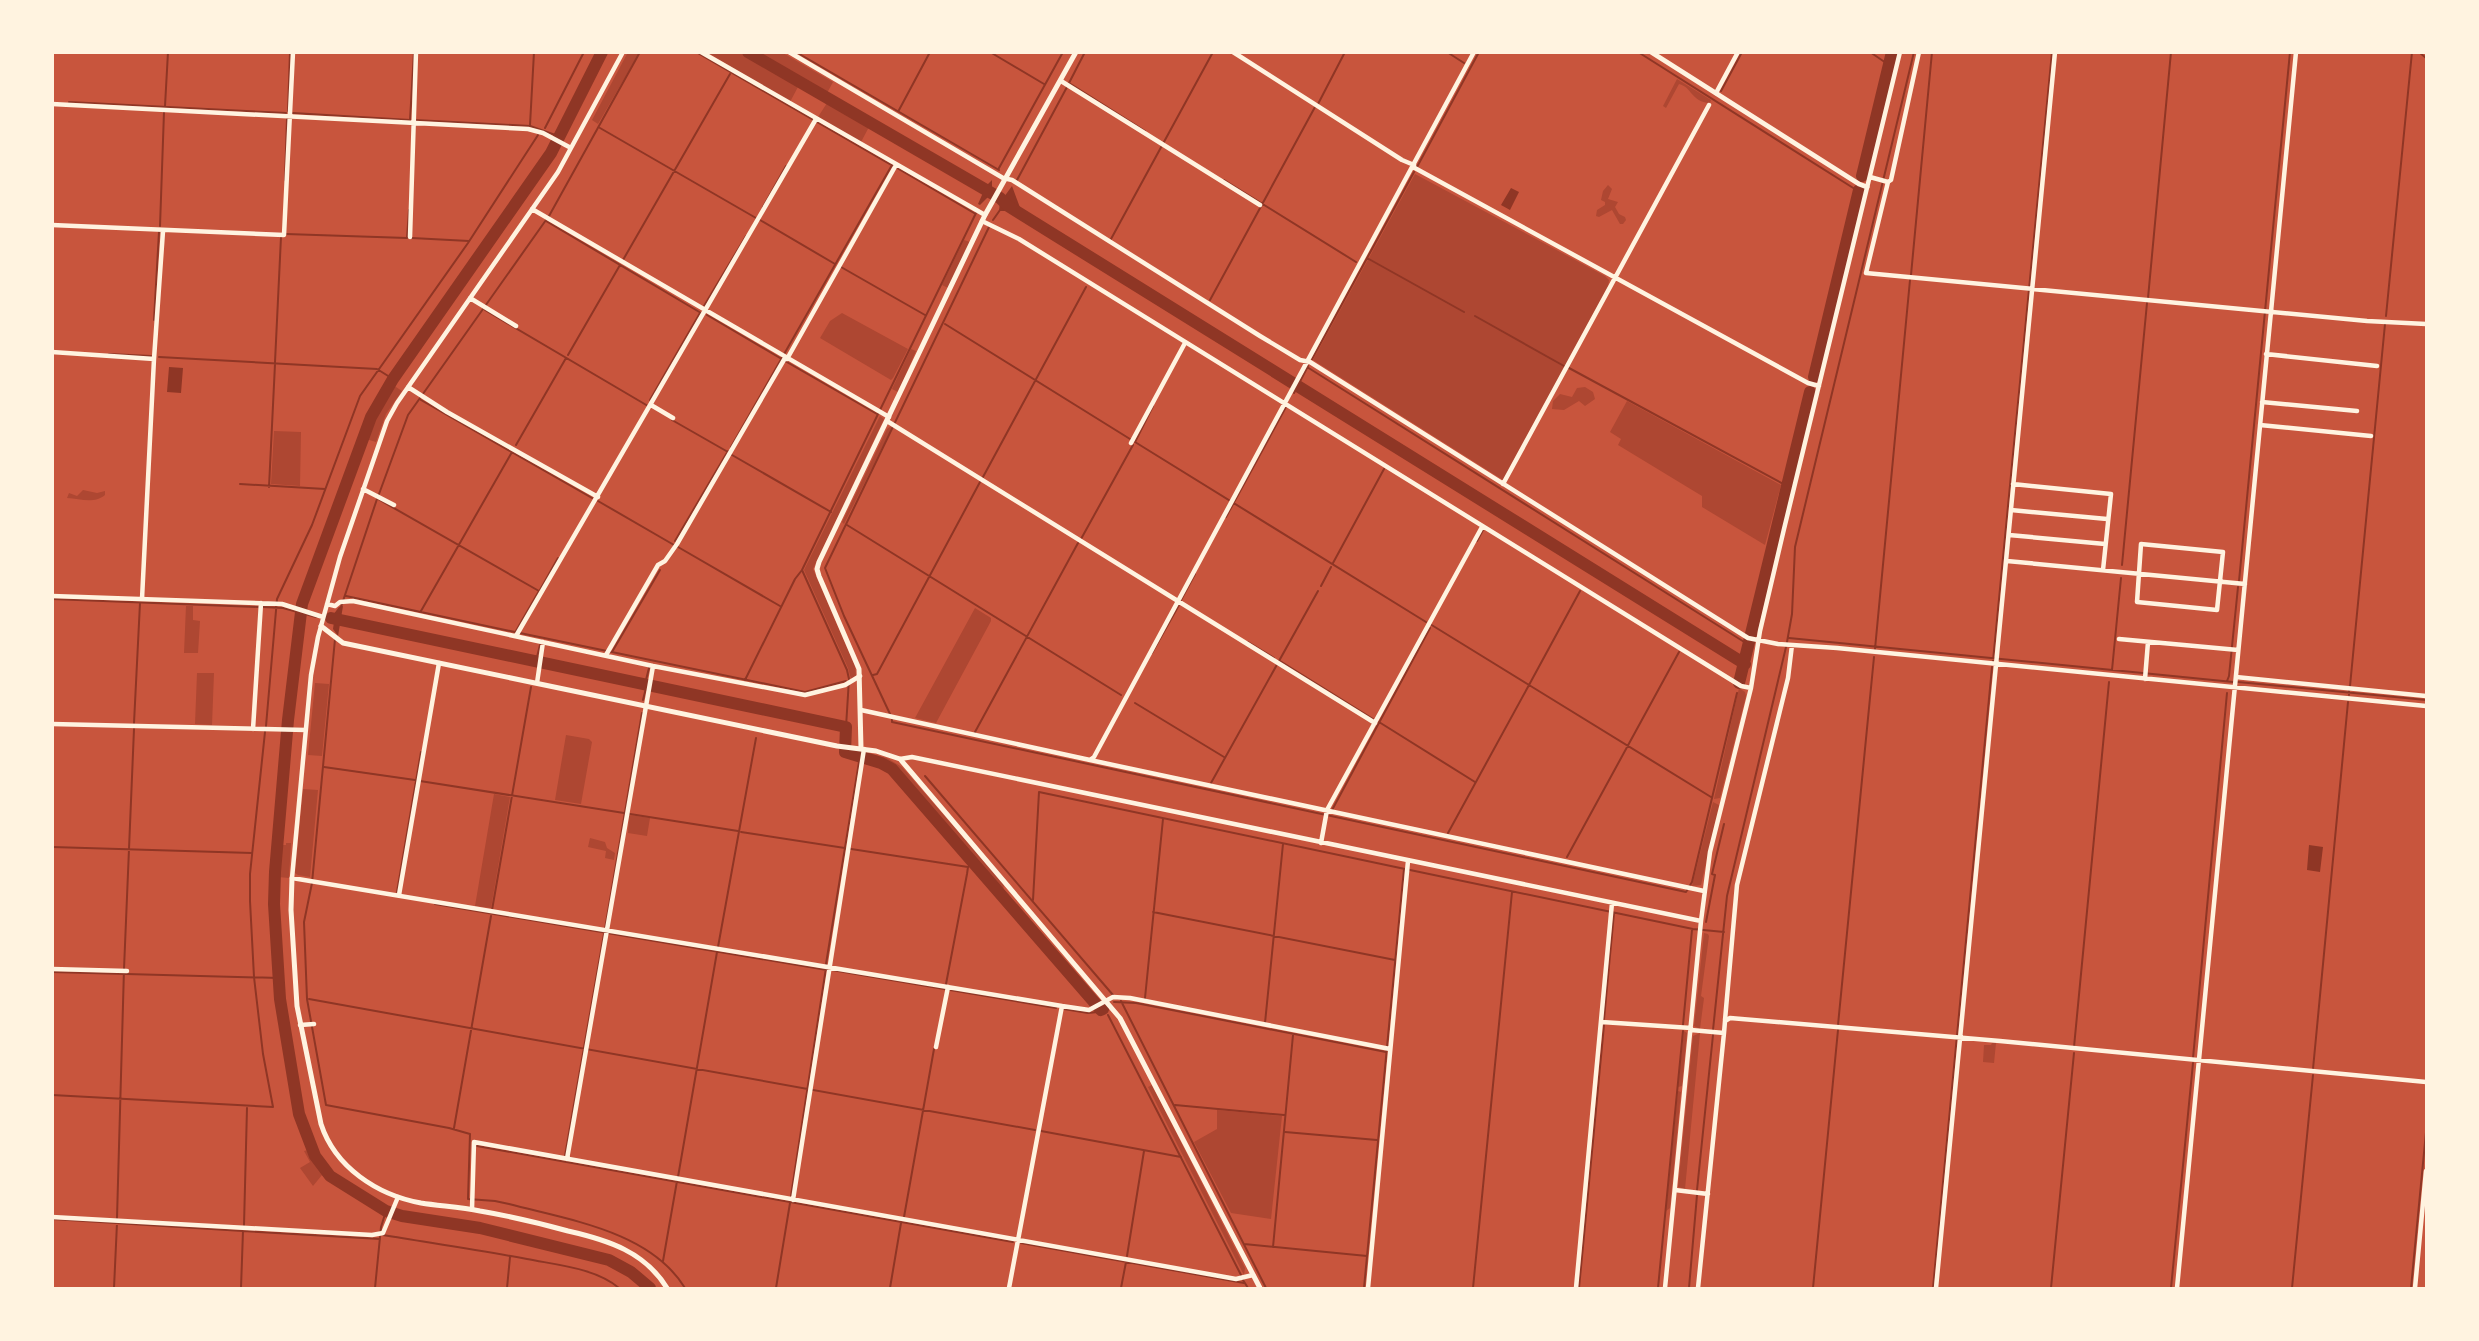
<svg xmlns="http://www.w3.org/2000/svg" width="2479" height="1341" viewBox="0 0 2479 1341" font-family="Mulish,sans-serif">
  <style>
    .green { fill: #ae4732 }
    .water { fill: #8f3625 }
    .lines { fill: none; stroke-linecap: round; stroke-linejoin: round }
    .stream { stroke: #8f3625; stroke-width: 2 }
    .river { stroke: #8f3625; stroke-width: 12 }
    .minor { stroke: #fff3e0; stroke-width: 4.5 }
    .tertiary { stroke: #fff3e0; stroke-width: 5 }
  </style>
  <rect width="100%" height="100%" fill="#c8553d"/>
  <path class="green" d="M628,52l11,1 -41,71 -6,-4z
    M708,53h34l57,32 -9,17z
    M755,53h28l50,29 -7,13z
    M1677,79l34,21 -1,3c-19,-1 -18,-16 -31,-19l-13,24 -3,-2z
    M827,103l42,24 -8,15 -43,-25z
    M1415,174l190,102 4,4 -1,7 -105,193 -190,-120z
    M1608,185l4,4 -4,10 10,3 -3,5 4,7 6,3 1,3 -3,4h-3l-8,-14 -13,7 -3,-1 1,-6 8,-5v-3l-4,-2 2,-9z
    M964,240l6,2 -22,46 -6,-3z
    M842,313l66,36 -15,29 -2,2 -71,-42 10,-17z
    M911,349l5,2 -18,41 -6,-3z
    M393,385l9,6 -16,23 -10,28 -10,-3 9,-25z
    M1585,387l8,5 2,7 -10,7 -6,-5 -15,9 -12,-1 1,-8 7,-7 12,3 5,-9z
    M1627,401l154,84 -16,60 -63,-38v-11l-84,-51 3,-6 -11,-7z
    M880,416l4,3 -71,150 42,97 1,10 -5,3 -3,-11 -44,-98z
    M891,426l1,2 -48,96 -2,-2 45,-93z
    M274,431l27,1 -1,54 -29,-2z
    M83,490l14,3 8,-2v4c-11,9 -24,4 -38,3l2,-5 8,3z
    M186,606h7v14l7,1 -2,32h-14z
    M975,608l16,10v3l-55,102 -21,-5z
    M197,673h17l-2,52 -17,-1z
    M315,683l14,1 -7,72 -14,-1z
    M1739,688l6,4 1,4 -26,102 -6,1z
    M566,735l23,4 3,3 -11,62 -26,-4z
    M868,753l19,5 15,9 102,117 -1,8 -105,-121 -14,-9 -18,-7z
    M303,789l15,1 -8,87 -12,-2 -3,-2z
    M494,794l16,3 -19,111 -16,-2z
    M1713,802l6,3 -18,80 -9,1z
    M629,815l21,3 -3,18 -19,-3z
    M590,838l15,4 2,6 8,5 -1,7 -9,-2 1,-7 -18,-4z
    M286,843h5l-2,35 -11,-1 2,-32h6z
    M1704,933l4,1 1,2 -8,60 3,2 -4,31 -6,-3z
    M1684,1031l3,2 -5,53 -4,1z
    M1700,1033l-15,156 -7,-2 15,-151z
    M1992,1043h4l-2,20 -11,-1 1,-17h7z
    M1152,1085l93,183 -1,7 -96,-188z
    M1678,1091l3,1 -11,116 -4,3z
    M1217,1110l65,6 -11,103 -40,-6 -37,-71 23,-13z
    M308,1150l25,32 -1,1 -10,-8 -9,11 -13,-18 10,-6 -6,-11z"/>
  <path class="water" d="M992,180v10l12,7 8,-11 10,27 -2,4 -12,-6h-9l1,-10 -12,-4 -8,8 -2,-1 8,-18z
    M1511,188l8,4 -9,18 -9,-5z
    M169,367l14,1 -2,25 -14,-1z
    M343,606l-5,30 -5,-7 1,-7 -4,-3 9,-12z
    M2309,845l14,2 -3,25 -13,-2z"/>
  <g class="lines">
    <path class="stream" d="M696,52l197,114
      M796,52l203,118
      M990,52l54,32
      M1447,52l17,11
      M1638,52l220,139
      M1870,52l19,13
      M2419,52l7,6
      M1069,83l76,48
      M1069,83l16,-31
      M1721,91l21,-39
      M69,102l217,11
      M1318,104l27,-52
      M165,106l3,-54
      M899,110l31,-58
      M288,111l2,-59
      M293,113l117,7 4,-68
      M415,120l115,6 28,10
      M530,125l4,-73
      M545,128l39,-76
      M600,128l156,90
      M1417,167l62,-115
      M897,168l77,45
      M999,168l64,-116
      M285,180l2,-61
      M1017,180l50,-93
      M1224,180l132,82
      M763,207l23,-41
      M549,216l91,-164
      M760,220l75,44
      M993,220l7,-10
      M546,221l155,92
      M160,226l4,-114
      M286,234l121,4 2,-28
      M412,238l57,3
      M1111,239l102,-187
      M1367,258l97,54
      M623,260l107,-186
      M841,267l84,48
      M1911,275l21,-223
      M2148,298l23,-246
      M1210,300l105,-193
      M704,306l42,-70
      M485,310l163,96
      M707,315l73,43
      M1475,316l89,50
      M2386,316l26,-264
      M154,320l5,-88
      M945,324l185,115
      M109,354l42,2
      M568,355l52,-90
      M159,357l218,12 16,10
      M1312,359l102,-187
      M785,361l92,53
      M275,362l6,-125
      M1307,367l442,278
      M1569,368l218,118
      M1294,393l14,-27
      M421,400l171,98
      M650,400l50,-87
      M672,420l56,32
      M1135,442l291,180
      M1135,442l18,-36
      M516,445l50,-87
      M731,447l161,-282
      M732,455l99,57
      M983,477l103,-190
      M240,484l85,5
      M269,487l6,-123
      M379,494l29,-79 138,-195
      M378,499l161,92 -23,40
      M598,501l76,44
      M1226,517l61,-112
      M847,525l274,170
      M1081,539l52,-94
      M675,541l53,-90
      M1477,541l6,-11
      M678,547l102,59
      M1333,563l51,-94
      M2122,565l25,-262
      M2239,581l51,-529
      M1321,586l10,-19
      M540,590l18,-32
      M1580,591l-51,94 182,112
      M346,596l169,36
      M52,599l206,8
      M1181,600l14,-26
      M263,607l20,1 33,9
      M341,607l36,-108
      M421,611l91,-159
      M1430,624l99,61 -81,148
      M520,633l285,59 41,-11
      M1789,638l444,44
      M335,639l-23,244 -8,39 3,77 19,106 123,23 21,6 -2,65 27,2 14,3c60,16 141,27 176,84
      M1248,642l26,16
      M1787,642l5,-28 3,-67 119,-495
      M1875,649l35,-369
      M612,652l48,-82
      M1152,653l27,-48
      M536,661l4,-16
      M1280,661l93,58
      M1993,661l59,-609
      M2112,670l9,-92
      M873,675l4,-1 103,-192
      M745,680l50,-101 7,-9
      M2227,681l2,-5 9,-89
      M2238,682l188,18
      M645,684l4,-16
      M2350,686l35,-362
      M2349,695v-4
      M643,700l4,-16
      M1135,703l89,54
      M890,714l-46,-98 -19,-48 164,-341
      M892,719v3l794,170 6,-10 45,-189
      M1379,722l96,60
      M134,723l6,-120
      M266,726l11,-127 35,-74 48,-129 108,-153 70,-108
      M846,727l3,-48 -2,-9 -45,-100 174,-357
      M975,732l103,-189
      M324,767l91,13
      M925,776l188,219
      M420,781l204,32
      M1211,783l107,-192
      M1331,812l99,-184
      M630,814l108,17
      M741,832l227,35
      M52,847l200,6
      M1567,857l112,-205
      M1410,870l283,59 31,3
      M397,892l24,-140
      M1033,900l6,-108 366,77
      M435,904l392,66
      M492,910l39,-223
      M1153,912l242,48
      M1706,922l9,-47 -3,-1 12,-50
      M605,929l37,-216
      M718,947l38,-209
      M826,964l34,-208
      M832,970l224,38
      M52,972l227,6
      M946,984l21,-110 1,-7 6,-4
      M1145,998l18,-179
      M309,999l726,131
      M1121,1001l145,287
      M1114,1002l22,1 250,49
      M1064,1009l24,4 10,-1
      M1108,1015l133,260
      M1604,1019l10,-106
      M1265,1023l18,-179
      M1683,1025l9,-95
      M1838,1025l36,-368
      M1713,1030l14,-134 59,-249
      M2074,1047l35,-365
      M2193,1058l34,-365
      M2313,1069l35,-367
      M52,1095l221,12 -10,-53 -9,-77 -4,-76v-27l15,-142
      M1175,1105l109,10
      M454,1128l37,-212
      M1041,1131l140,26
      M1285,1132l92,8
      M477,1146l536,96
      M565,1156l39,-222
      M678,1177l39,-225
      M1697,1190l16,-155
      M791,1196l35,-228
      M904,1217l30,-168
      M117,1218l7,-249 10,-240
      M52,1219l191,12
      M244,1225l3,-117
      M383,1235c48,8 96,15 144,24 30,6 68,9 92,29
      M1021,1243l223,40
      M1244,1244l123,12
      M1273,1247l20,-212
      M1127,1256l17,-105
      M663,1261l14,-80
      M1243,1280l5,8
      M114,1288l3,-65
      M241,1288l2,-57 137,8
      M375,1288l6,-61 5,-16
      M507,1288l3,-31
      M776,1288l14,-85
      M890,1288l11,-65
      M1121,1288l5,-26
      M1364,1288l40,-419
      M1473,1288l39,-396
      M1579,1288l25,-263
      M1658,1288l25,-257
      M1689,1288l8,-93
      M1813,1288l25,-258
      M1933,1288l59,-621
      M2051,1288l23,-235
      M2171,1288l22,-225
      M2292,1288l21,-213
      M2411,1288l15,-156"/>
    <path class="river" d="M602,52l-51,101 -158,226 -22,38 -69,187 -14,116 -13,152 -1,32 6,95 19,115 16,42 15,20 56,35 16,5 78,12 129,32 22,12 19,16
      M748,52l252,146 8,8 737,458
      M1862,176l30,-124
      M1814,377l45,-187
      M331,618l515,109 -1,25 36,11 11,6 209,241 2,-1
      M1739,683l71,-291"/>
    <path class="minor" d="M623,52l-65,120 -161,231 -10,18 -47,136 -22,80 -7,38 -19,203 770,128 27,4 24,-13 17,1 260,51
      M701,52l284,163
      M789,52l214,126 9,2 248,156 40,24 10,2 438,276 30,6 59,4 589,58
      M1233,52l169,108 12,5
      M1919,52l-28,128 -3,2 -22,91 501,48 59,3
      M1061,81l199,124
      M1716,93l22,-41
      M52,104l476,25 15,4 28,15
      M1413,167l395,216 11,3
      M1870,177l18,5
      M532,209l357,208
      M982,221l37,18 722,447 10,2
      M52,225l232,10 9,-183
      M410,237l6,-185
      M470,298l46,28
      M52,352l102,7 9,-128
      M2266,354l111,12
      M787,359l109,-194
      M408,387l39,25 151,85
      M2262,402l95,9
      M651,405l22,13
      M887,421l488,302
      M2260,425l111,11
      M1131,443l54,-100
      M1503,484l206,-379
      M2013,484l98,10 -8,76
      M363,489l31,16
      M2011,510l96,9
      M2009,535l96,9
      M2141,544l82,8 -6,58 -80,-8z
      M2007,561l238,23
      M52,596l230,8 41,13
      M142,599l12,-240
      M327,604l8,2 5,-4 13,-1 300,65 152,29 40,-10 15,-9
      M516,636l300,-517
      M2119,639l119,11
      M606,655l52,-90 7,-4 12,-17 108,-186
      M2236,677l190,19
      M2145,679l3,-37
      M537,683l6,-41
      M861,710l229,50 4,-3 380,-705
      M52,724l254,6
      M253,729l8,-126
      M900,759l12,-2 789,164
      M1090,760l614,131
      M1321,843l6,-33 155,-283
      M399,895l40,-232
      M52,969l75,2
      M1725,1020l12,-135 51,-207 4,-33
      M1602,1022l89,6
      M300,1025l14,-1
      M1691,1030l33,3 1,-12 5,-3 270,23 426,41
      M936,1047l12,-60
      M567,1159l86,-493
      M1675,1190l33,4
      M793,1200l71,-451
      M472,1209l2,-67 762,137 17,-4
      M52,1217l320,18 11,-2 15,-36
      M1009,1288l53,-282
      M1368,1288l40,-427
      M1576,1288l36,-385
      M1665,1288l36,-367 9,-69 41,-164 9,-57 24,-102 116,-477
      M1698,1288l26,-255
      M1936,1288l119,-1236
      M2177,1288l119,-1236
      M2415,1288l11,-117"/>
    <path class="tertiary" d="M1651,52l208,132 8,3
      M321,626l22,17 494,103 39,5 24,8 220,259 140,270
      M861,748l-2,-79 -40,-93 -2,-7 2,-7 166,-347 91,-163
      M292,878l-1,32 6,96 24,118c14,43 56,71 100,79 19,3 39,4 59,8 29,5 59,12 88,20 40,9 77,21 99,57"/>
  </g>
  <rect width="2479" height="1341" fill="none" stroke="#fff3e0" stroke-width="108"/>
</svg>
